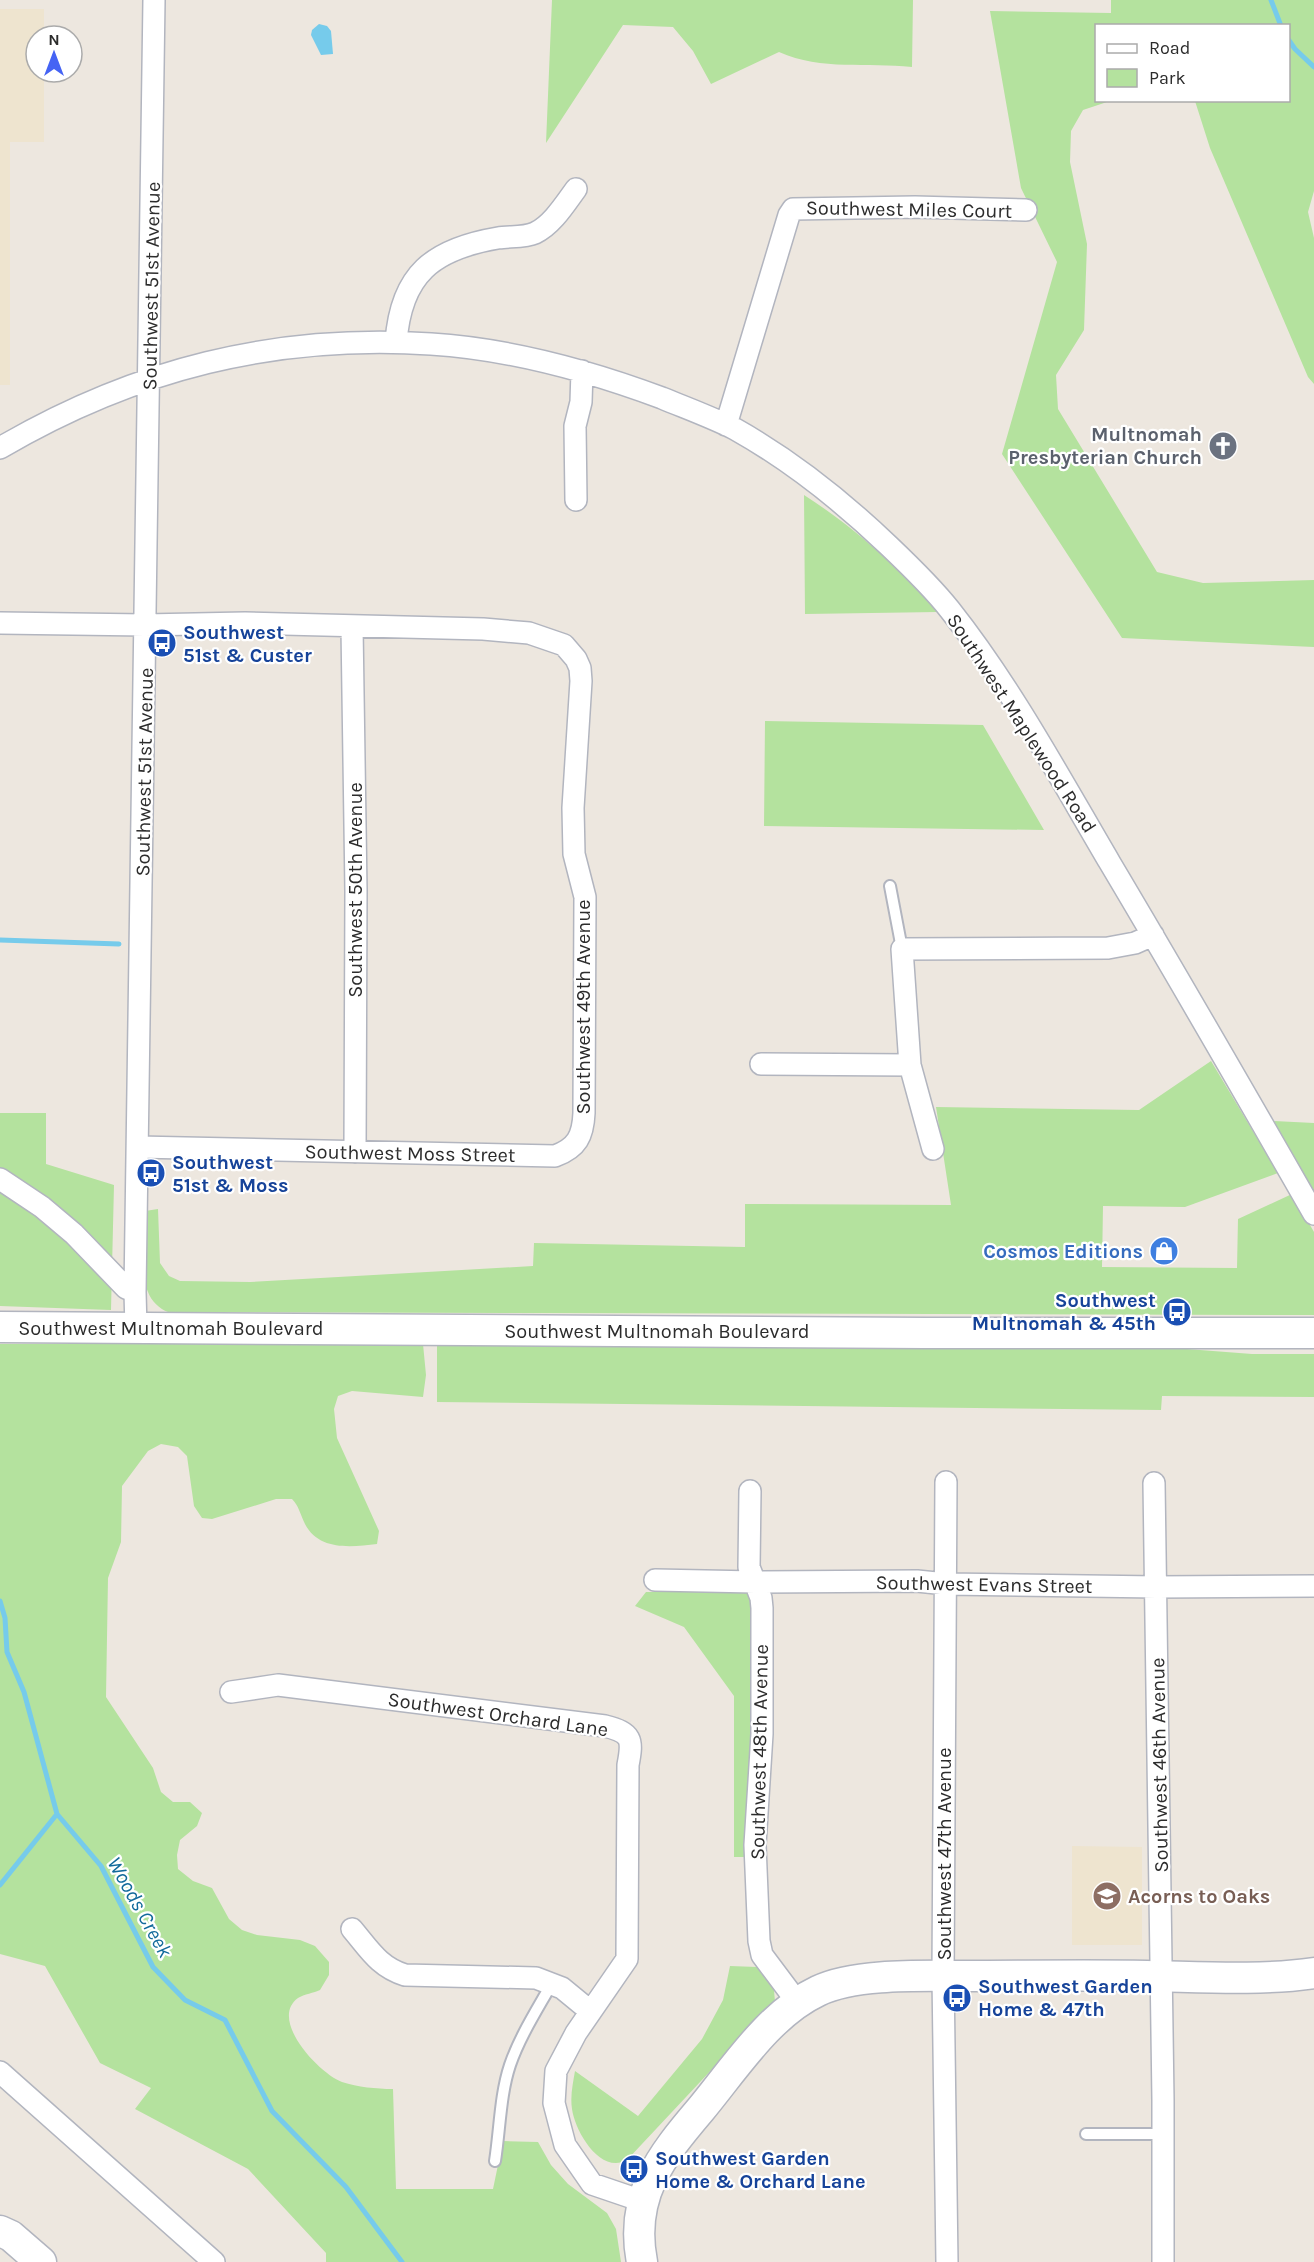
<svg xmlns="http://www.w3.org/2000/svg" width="1314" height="2262" viewBox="0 0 1314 2262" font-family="Karla,sans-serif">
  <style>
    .education { fill: #eee4cf }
    .green { fill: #b4e29e }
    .water { fill: #76cbeb }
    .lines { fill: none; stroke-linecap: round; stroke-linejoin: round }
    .stream { stroke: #76cbeb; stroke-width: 5 }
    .lane-casing { stroke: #b2b5bf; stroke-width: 14 }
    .street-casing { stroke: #b2b5bf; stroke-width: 24 }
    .secondary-casing { stroke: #b2b5bf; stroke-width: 33 }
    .lane { stroke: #fff; stroke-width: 10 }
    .street { stroke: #fff; stroke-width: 21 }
    .secondary { stroke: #fff; stroke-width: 30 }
    .labels { text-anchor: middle; stroke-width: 4.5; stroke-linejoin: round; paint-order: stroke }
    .street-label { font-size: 20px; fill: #2c2c2c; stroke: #fff }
    .worship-label { font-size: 20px; font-weight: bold; fill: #5b616d; stroke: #fff; text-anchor: end }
    .transit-label { font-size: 20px; font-weight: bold; fill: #164399; stroke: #fff; text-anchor: start }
    .shop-label { font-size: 20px; font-weight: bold; fill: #366cbe; stroke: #fff; text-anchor: end }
    .education-label { font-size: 20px; font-weight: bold; fill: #785e54; stroke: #fff; text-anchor: start }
    .water-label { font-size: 21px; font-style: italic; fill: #126a9b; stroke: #fff }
  </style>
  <rect width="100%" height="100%" fill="#ede7df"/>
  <path class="education" d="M0,9h44v27h-8v36h8v70h-34v243h-10z
    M1072,1846l70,1v98h-70z"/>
  <path class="green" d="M552,0h361l-1,67c-45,-5 -90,4 -133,-15l-68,32 -18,-33 -20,-24 -50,-2 -77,118z
    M1111,0h203v191l-6,21 6,26v146l-6,-7 -98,-229 -15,-47 93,-1v-74h-192v74l14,1 -27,9 -12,21 -1,31 17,82 -3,86 -28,45 2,34 99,163 46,11 111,-3v67l-192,-9 -120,-184 55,-192 -36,-74 -31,-177 121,2z
    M804,495c53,34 91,70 134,117l-133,2z
    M765,721l218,4 61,105 -280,-4z
    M1211,1061l67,112 -93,34 -82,-1 -1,61 135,1 1,-49 54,-25 22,38v83l-1146,-3c-8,-3 -17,-11 -20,-20 -7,-16 -3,-62 -3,-81l13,-2 2,54 9,13 11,5 70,1 283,-16 1,-23 211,4v-43l206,1 -15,-98 203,3z
    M0,1113h46v51l68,21 -3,125 -111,-4z
    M1274,1121l40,2v73z
    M0,1344h423l3,31 -3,22 -71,-6 -14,5 -4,13 3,29 42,93 -2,13c-26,3 -58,7 -72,-20 -5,-10 -6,-18 -13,-25h-16l-64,20 -10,-1 -8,-12 -7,-50 -9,-9 -17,-3 -13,7 -26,35 -1,56 -13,36 -2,119 47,71 8,24 12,10h17l12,11 -5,13 -17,14 -3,15 1,14 15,12 19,7 17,31 13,11 15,5 43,5 15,6 14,16v13l-9,15c-6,3 -16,4 -22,8 -30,22 22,76 44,84 16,5 34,7 51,7l3,100h97l10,-48 35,1 13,23 17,19 39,29 9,16 5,33h-295v-9l-78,-84 -113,-60 16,-21 -51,-25 -55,-97 -45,-12z
    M437,1344l737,4 78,6h62v43l-152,-1 -1,14 -724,-8z
    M646,1592h103l4,10 -3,255h-16v-161l-50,-69 -49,-21z
    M730,1966l27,1 17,23 1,12 -148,158c-27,15 -52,-29 -55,-51 -2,-13 1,-26 3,-38l63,45 64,-77 21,-39z"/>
  <path class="water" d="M319,24l8,2 4,5 2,23 -12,1 -10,-20 1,-5z"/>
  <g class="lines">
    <path class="stream" d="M1271,0l10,26
      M1288,39l7,10 19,18
      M0,940l119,4
      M0,1601l5,17 2,34 17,40 33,122 44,52 52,101 32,33 40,20 47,91 74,76 56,75
      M0,1885l57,-71"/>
    <g class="lane-casing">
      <path id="lane" d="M890,886l12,63
        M1086,2134h78
        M495,2161c5,-32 5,-66 15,-96 10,-29 27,-55 42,-82"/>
    </g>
    <g class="street-casing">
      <path id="street" d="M396,342c5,-68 37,-93 102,-104 11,-2 26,0 37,-5 17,-8 30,-29 41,-44
        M726,425l63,-210 4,-6 122,-2 111,3
        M0,448c135,-79 274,-114 431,-104 80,5 156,26 231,54 24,10 49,19 73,31 57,32 107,72 154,117 21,20 43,41 61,64 61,77 110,168 160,253 69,116 137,234 204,351
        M576,500l-1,-74 6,-24 1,-31
        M0,623l145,2 100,-2 238,6 46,4 35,12 12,14 4,9 1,13 -8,127 1,46 11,43 -1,216c-1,23 -7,35 -29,43l-417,-9
        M352,627l4,264 -1,261
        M761,1064l149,1
        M933,1149l-23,-84 -8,-116 206,-1 27,-5 18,-8
        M0,1179l42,28 32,27 52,54 9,4
        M136,1328l-1,-36 19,-1292
        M946,1482l-3,494 4,286
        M1154,1483l9,617v162
        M750,1491l-1,76 12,31 1,10v126l-7,111 4,96 3,14 36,48
        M655,1580l100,2 162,-1 29,3 211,3 157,-1
        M231,1692l47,-7 327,41c27,7 28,13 23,39l-1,194 -51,74 -20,38 -2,32 11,42 27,39 50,17
        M352,1929c17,20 27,38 53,46l131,3 26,10 28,23
        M0,2072l214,190"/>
    </g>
    <g class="secondary-casing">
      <path id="secondary" d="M0,1327l925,6h389
        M0,2231l11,5 30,26
        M642,2262c-13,-66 19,-106 59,-153 34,-41 68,-95 117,-118 37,-18 106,-15 148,-15 60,0 120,-1 181,0 55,1 112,5 167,-3"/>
    </g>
    <use href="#lane" class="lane"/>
    <use href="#street" class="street"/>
    <use href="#secondary" class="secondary"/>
  </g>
  <defs>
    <g id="church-disc" transform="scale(1.5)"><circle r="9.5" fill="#6b7280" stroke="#fff"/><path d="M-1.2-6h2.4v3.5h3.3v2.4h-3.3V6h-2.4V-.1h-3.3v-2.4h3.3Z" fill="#fff"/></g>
    <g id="bus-disc" transform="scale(1.5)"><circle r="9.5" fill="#1a4fb4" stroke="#fff"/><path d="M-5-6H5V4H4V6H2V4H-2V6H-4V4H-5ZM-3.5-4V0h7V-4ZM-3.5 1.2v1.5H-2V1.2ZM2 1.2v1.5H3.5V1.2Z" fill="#fff"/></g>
    <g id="shop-disc" transform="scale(1.5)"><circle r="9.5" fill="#3f7fe0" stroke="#fff"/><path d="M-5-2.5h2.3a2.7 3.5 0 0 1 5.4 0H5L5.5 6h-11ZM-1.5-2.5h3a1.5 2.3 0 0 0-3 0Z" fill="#fff"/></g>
    <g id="school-disc" transform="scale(1.5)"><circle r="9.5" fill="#8d6e63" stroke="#fff"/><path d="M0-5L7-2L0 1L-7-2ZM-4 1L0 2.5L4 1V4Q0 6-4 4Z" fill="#fff"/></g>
  </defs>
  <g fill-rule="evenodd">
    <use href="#church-disc" x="1223" y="446"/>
    <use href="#bus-disc" x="162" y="643"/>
    <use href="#bus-disc" x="151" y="1173"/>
    <use href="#shop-disc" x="1164" y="1251"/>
    <use href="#bus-disc" x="1177" y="1312"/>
    <use href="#school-disc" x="1107" y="1896"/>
    <use href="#bus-disc" x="957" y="1998"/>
    <use href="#bus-disc" x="634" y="2169"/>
  </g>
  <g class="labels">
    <g class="street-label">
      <text transform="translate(909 209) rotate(1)" y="7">Southwest Miles Court</text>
      <text transform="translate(151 286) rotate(-89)" y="7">Southwest 51st Avenue</text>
      <text transform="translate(1022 723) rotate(57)" y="7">Southwest Maplewood Road</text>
      <text transform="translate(144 772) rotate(-89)" y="7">Southwest 51st Avenue</text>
      <text transform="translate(355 890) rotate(-90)" y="7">Southwest 50th Avenue</text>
      <text transform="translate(583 1007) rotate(-90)" y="7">Southwest 49th Avenue</text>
      <text transform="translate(410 1153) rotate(1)" y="7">Southwest Moss Street</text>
      <text x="171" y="1335">Southwest Multnomah Boulevard</text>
      <text x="657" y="1338">Southwest Multnomah Boulevard</text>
      <text transform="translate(984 1584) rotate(1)" y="7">Southwest Evans Street</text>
      <text transform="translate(498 1714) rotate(8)" y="7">Southwest Orchard Lane</text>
      <text transform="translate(759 1752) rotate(-89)" y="7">Southwest 48th Avenue</text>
      <text transform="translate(1159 1765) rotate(-91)" y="7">Southwest 46th Avenue</text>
      <text transform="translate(944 1854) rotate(-90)" y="7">Southwest 47th Avenue</text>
    </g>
    <g class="worship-label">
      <text x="1202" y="441">Multnomah<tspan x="1202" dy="23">Presbyterian Church</tspan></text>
    </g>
    <g class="transit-label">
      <text x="183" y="639">Southwest<tspan x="183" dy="23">51st &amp; Custer</tspan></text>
      <text x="172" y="1169">Southwest<tspan x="172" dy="23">51st &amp; Moss</tspan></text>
      <text x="1156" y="1307" text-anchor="end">Southwest<tspan x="1156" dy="23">Multnomah &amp; 45th</tspan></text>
      <text x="978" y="1993">Southwest Garden<tspan x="978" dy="23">Home &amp; 47th</tspan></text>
      <text x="655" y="2165">Southwest Garden<tspan x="655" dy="23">Home &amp; Orchard Lane</tspan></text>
    </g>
    <g class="shop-label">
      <text x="1143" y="1258">Cosmos Editions</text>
    </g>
    <g class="education-label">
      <text x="1128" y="1903">Acorns to Oaks</text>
    </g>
    <g class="water-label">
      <text transform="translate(140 1907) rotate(61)" y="7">Woods Creek</text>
    </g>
  </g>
  <rect x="1095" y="24" width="195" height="78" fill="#ffffff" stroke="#ababab" stroke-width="1.5"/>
  <rect x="1107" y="44" width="30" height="9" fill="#ffffff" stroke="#ababab" stroke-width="1.5"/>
  <text x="1149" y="54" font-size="18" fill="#2c2c2c">Road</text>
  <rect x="1107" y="69" width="30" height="18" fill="#b4e29e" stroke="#ababab" stroke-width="1.5"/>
  <text x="1149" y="84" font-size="18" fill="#2c2c2c">Park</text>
  <g transform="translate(54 54)"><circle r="28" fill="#ffffff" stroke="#ababab" stroke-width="1.5"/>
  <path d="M0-4.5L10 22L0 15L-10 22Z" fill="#4563f4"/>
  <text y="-9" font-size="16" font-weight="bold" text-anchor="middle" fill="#2c2c2c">N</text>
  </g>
</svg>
